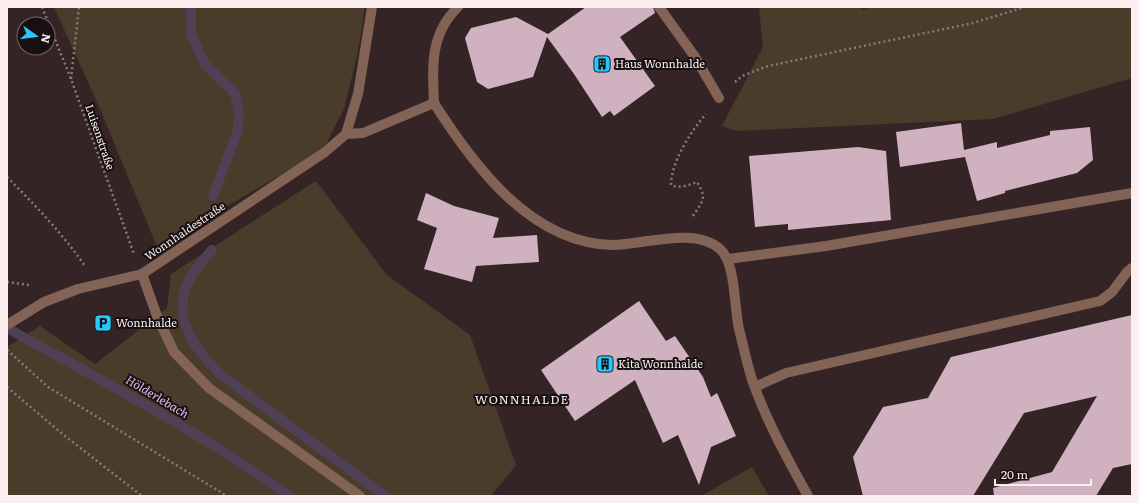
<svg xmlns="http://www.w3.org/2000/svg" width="1139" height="503" viewBox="0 0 1139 503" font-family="Literata,serif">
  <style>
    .green { fill: #493c2a }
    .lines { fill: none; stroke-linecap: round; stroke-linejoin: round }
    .stream { stroke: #4f4055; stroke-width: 10 }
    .building { fill: #cfb1c0 }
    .path { stroke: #897a7b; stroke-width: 2.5; stroke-dasharray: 2 3; stroke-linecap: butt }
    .service { stroke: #826355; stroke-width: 10 }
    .minor { stroke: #826355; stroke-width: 10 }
    .labels { text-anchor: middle; stroke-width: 4; stroke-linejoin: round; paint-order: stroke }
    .poi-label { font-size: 11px; fill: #faeeef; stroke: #170f10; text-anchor: start }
    .street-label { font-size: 11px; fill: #faeeef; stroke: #170f10 }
    .water-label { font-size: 12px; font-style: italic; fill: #debeeb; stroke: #170f10 }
    .neighbourhood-label { font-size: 12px; letter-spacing: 1px; fill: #faeeef; stroke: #170f10 }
  </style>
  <rect width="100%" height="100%" fill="#352425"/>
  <path class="green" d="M54,7h311l-7,45 -14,57 -18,35 -30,22 -139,81 -56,-136z
    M759,7h100l4,3 7,-3h262v71l-139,41 -256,12 -15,-5 41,-79z
    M316,181l71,94 83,60 46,130 -25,31h-484v-149l33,-21 55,38 72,-56 4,-34z
    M752,467l17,29h-68z"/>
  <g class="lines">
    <path class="stream" d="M191,7v27l14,30 30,29 4,19 -1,18 -25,66
      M212,250c-9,11 -20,21 -25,34 -15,36 10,68 34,91l164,121
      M7,328c95,53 194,104 282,168"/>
  </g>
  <path class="building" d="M586,7h67l2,6 -35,24 35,49 -41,30 -4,-5 -8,6 -28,-43 -27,-37 -14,40 -45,12 -11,-7 -12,-44 6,-10 45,-11 32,17z
    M961,123l3,27 33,-8v6l53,-13v-4l40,-4 3,33 -16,13 -72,18v2l-28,8 -12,-44 -65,10 -4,-35z
    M858,147l28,4 5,69 -103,10v-6l-33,3 -6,-71z
    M426,193l28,13 45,12 -6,20 44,-3 2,27 -63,4 -4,16 -48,-13 13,-41 -20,-8z
    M639,301l27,40 9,-5 28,41 8,20 6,-4 19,43 -25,11 -12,38 -21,-50 -15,8 -28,-63 -60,41 -34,-51z
    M1132,315v149l-19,4 -17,28h-102l-1,-8 59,-16 45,-76 -73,17 -51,83h-110l-10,-39 30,-50 45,-9 23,-41z"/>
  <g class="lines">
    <path class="path" d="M42,7l29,72 63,175
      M71,79l8,-72
      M735,82l7,-6 26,-10 205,-43 52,-16
      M7,177c28,28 55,56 78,89
      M693,216c9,-15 15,-17 4,-34 -8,3 -18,7 -26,3 0,-23 20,-54 35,-71
      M7,282l22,3
      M7,350l41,37 179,109
      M7,387l58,49 77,60"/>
    <path class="service" d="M659,7l36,50 24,41
      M434,103c-2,-36 -4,-69 24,-96
      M728,259l98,-13 306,-53
      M7,325l37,-23 34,-13 64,-15
      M755,387l31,-14 314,-72 12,-9 15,-20 5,-4"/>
    <path class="minor" d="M346,134l17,-1 71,-30c40,63 97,140 178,142 32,0 82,-19 108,4 16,14 14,59 19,80 5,19 9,41 16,59 14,38 34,73 53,108
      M360,496l-151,-108 -35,-36 -17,-36 -15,-42 183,-122 21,-18 12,-40 14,-87"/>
  </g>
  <defs>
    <g id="building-square" transform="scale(0.9)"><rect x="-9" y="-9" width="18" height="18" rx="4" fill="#23c9fe" stroke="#170f10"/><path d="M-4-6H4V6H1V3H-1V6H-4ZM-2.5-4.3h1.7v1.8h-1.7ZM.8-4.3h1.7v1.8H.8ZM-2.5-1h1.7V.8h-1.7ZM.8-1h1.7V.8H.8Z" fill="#111"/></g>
    <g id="parking-square" transform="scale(0.9)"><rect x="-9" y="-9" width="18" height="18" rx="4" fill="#23c9fe" stroke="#170f10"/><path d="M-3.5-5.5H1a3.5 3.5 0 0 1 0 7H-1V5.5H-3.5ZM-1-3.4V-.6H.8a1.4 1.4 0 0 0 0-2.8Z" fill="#111"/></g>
  </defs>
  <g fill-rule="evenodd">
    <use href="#building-square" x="602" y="64"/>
    <use href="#parking-square" x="103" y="323"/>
    <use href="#building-square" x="605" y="364"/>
  </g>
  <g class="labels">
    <g class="poi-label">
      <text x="615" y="68">Haus Wonnhalde</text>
      <text x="116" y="327">Wonnhalde</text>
      <text x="618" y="368">Kita Wonnhalde</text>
    </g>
    <g class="street-label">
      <text transform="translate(100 137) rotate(71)" y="4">Luisenstraße</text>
      <text transform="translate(185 231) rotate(-34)" y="4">Wonnhaldestraße</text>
    </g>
    <g class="water-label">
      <text transform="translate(157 397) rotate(31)" y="4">Hölderlebach</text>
    </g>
    <g class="neighbourhood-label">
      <text x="522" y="404">WONNHALDE</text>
    </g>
  </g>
  <rect width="1139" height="503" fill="none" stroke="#faeeef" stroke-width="16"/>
  <g transform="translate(36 36) rotate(104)"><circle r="19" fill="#170f10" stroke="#726869"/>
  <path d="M0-3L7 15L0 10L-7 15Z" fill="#23c9fe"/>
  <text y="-6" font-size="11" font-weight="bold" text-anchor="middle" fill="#faeeef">N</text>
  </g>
  <path d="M995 479v6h96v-6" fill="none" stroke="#faeeef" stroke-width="2"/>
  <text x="1001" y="479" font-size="12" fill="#faeeef" stroke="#170f10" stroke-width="3" paint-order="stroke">20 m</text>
</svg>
